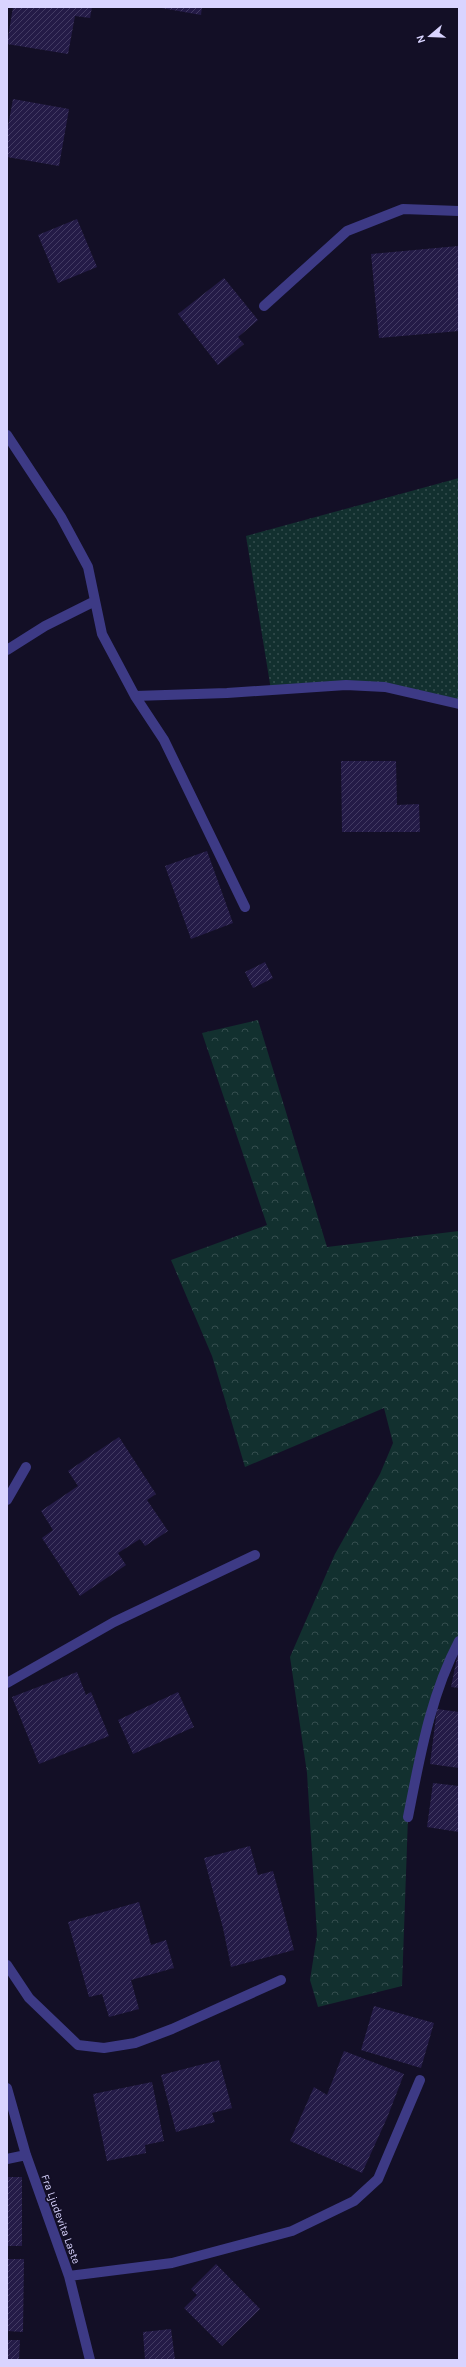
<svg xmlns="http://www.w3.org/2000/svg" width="466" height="2367" viewBox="0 0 466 2367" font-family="Karla,sans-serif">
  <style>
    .grass { fill: url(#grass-dots) }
    .forest { fill: url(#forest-crowns) }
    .building { fill: url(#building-hatch) }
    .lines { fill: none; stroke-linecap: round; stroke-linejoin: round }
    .minor { stroke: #3d3a85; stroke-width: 10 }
    .labels { text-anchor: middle; stroke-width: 3.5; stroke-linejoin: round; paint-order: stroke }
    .street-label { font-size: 11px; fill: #d9d4ff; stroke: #130f26 }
  </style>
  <defs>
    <pattern id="grass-dots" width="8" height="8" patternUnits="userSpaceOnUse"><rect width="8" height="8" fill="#12302f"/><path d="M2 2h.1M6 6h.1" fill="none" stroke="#344d4e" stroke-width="1.8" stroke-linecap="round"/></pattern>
    <pattern id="forest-crowns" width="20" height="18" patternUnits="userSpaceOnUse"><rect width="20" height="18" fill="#12302f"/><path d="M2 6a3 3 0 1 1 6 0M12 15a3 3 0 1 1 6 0" fill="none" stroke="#344d4e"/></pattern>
    <pattern id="building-hatch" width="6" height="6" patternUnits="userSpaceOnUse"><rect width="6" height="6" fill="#241b47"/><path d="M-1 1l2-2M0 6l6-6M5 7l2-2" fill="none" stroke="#433b63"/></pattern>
  </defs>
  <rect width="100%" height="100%" fill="#130f26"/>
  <path class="grass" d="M459,478v226l-74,-17 -114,3 -25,-154z"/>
  <path class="forest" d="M258,1020l69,227 132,-16v410l-8,16 -43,160 -6,169 -84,21 -8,-27 7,-45 -10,-162 -17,-116 45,-103 45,-80 13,-31 -9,-35 -139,59 -33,-111 -41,-96 96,-35 -65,-192z"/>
  <path class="building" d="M13,7h79l-2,11 -15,-2 -7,38 -61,-10z
    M156,7h46l-1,8z
    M13,99l56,10 -10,57 -52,-9v-25z
    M77,219l20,48 -39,16 -20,-48z
    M458,246l1,85 -80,7 -8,-84z
    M224,278l34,42 -20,17 6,7 -26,21 -40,-51z
    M341,761h55l1,44 22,-1 1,28h-78z
    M207,851l26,72 -42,16 -26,-73z
    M265,962l8,16 -20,10 -8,-16z
    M119,1437l37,57 -9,6 21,31 -23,15 -5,-7 -22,14 8,12 -46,31 -38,-58 11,-8 -12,-19 37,-25 -10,-15z
    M458,1653h1v35l-8,-1z
    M77,1672l9,23 5,-3 18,44 -70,28 -27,-67z
    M178,1692l16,35 -61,27 -15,-34z
    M437,1709l22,3v56l-29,-4z
    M433,1783l26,3v46l-32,-5z
    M250,1846l8,29 15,-4 21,79 -63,17 -8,-39 -19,-70z
    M139,1902l12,43 15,-5 8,28 -43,12 8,29 -30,8 -7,-23 -13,3 -21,-75z
    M374,2006l60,17 -13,45 -60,-18z
    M344,2051l60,23 -17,44 -25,55 -72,-32 24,-54 13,8z
    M219,2060l13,48 -20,5 3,9 -39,10 -15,-57z
    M152,2082l12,59 -19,4 1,8 -39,8 -14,-67z
    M7,2177h15v69h-15z
    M7,2259h17l-1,73 -16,-1z
    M216,2264l44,45 -38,37 -38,-38 13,-13 -6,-6z
    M171,2329l4,31h-30l-2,-28z
    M7,2340h13l-1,20h-12z"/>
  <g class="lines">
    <path class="minor" d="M264,306l83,-75 56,-22 56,2
      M7,435l54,82 27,50 14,67 33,62 92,-3 119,-8 39,2 74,17
      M7,650l38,-24 50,-25
      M135,696l29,44 81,167
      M7,1500l19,-33
      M7,1683l107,-61 141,-67
      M408,1817c12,-60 22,-121 51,-176
      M7,1965l22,33 49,47 26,3 31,-5 37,-14 109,-49
      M7,2088l19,67 43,121 21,84
      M7,2159l19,-4
      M69,2276l103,-13 120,-32 62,-30 24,-22 42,-99"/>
  </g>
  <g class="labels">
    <g class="street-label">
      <text transform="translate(61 2219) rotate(70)" y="4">Fra Ljudevita Laste</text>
    </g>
  </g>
  <rect width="466" height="2367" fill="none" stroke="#d9d4ff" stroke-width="16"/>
  <g transform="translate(430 36) rotate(251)" stroke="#130f26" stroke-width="3" paint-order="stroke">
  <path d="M0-3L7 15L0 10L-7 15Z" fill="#d9d4ff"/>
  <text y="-6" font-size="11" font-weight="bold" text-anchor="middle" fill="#d9d4ff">N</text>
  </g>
</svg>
